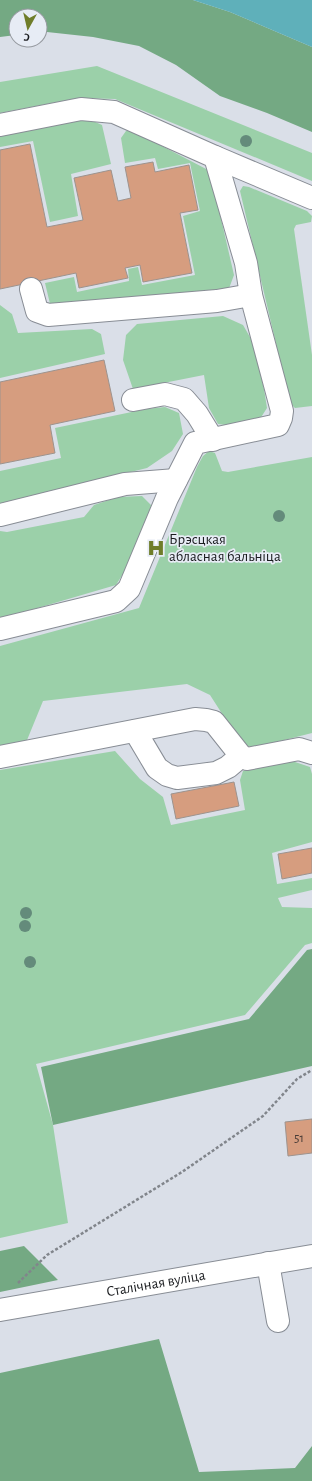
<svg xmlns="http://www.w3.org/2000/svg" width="312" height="1481" viewBox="0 0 312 1481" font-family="'Alegreya Sans',sans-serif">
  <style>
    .green { fill: #9bd0a9 }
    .forest { fill: #74a983 }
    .water { fill: #5fb0ba }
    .building { fill: #d69d7f; stroke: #9d938e }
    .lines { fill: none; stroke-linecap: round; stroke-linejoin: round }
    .minor-casing { stroke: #888d95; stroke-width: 24 }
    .path { stroke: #81858b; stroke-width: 2.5; stroke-dasharray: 3 2; stroke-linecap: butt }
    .minor { stroke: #fff; stroke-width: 22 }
    .tree { fill: #648b7b }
    .labels { text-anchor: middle; stroke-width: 3.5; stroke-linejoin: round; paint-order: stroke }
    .number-label { font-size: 13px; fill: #493c37 }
    .poi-label { font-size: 15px; fill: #1a1c1f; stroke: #e7ecf5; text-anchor: start }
    .street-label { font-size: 15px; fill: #1a1c1f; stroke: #e7ecf5 }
  </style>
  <rect width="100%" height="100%" fill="#dadfe8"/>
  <path class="green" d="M97,66l215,87v28l-197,-82 -37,-1 -78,15v-31z
    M84,120l9,1 9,4 9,39 -40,10 7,42 -28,6 -17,-81 -33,6v-11z
    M126,131h7l77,40 24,104 -6,16 -177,17 -6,-25 29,-6 3,15 52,-11 -1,-12 10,-2 4,18 53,-10 -12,-59 17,-5 -10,-48 -32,6 -3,-11 -30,5 -4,-25z
    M243,186l6,1 58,24 5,5 -1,6 -15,3 -2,4 18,126v51l-17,2 -5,-5 -50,-212z
    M0,305l12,9 6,19 74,-4 9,5 4,20 -105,24z
    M223,316l20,9 11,19 10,45 3,19 -9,14 -23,4 -17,-2 -9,-16 -5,-33 -71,14 -10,-29 3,-25 11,-11z
    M165,407l14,6 4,21 -11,17 -25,17 -147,36v-33l61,-13 -6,-30 91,-19z
    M209,451l6,2 7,18 6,1 84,-15v276l-59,15 -15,-6 -10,-19 -18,-28 -23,-11 -144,17 -18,44 -25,6v-105l139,-38 58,-141 6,-11z
    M142,496l9,9 -1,16 -19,40 -15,24 -116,34v-88l7,1 77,-15 10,-12 24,-8z
    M115,751l25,28 23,18 8,28 74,-15 -5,-30 3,-9 49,-10 18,6 2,7v68l-40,11 5,31 35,-6v12l-34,8 4,9 30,1v35l-7,2 -60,70 -209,49 17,61 15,98 -68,15v-468z"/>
  <path class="forest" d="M0,0h193l37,12 82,35v85l-45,-19 -47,-17 -44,-31 -37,-19 -46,-9 -46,-5 -7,1v-17h-24v19l-16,2z
    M312,949v117l-259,59 -12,-58 208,-48 58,-69z
    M24,1246l34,34 -58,12v-41z
    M159,1339l40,133 96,-4 17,-22v35h-312v-108z"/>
  <path class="water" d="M193,0h119v47l-82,-35z"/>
  <path class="building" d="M30,144l17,83 36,-7 -9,-42 37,-8 7,31 13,-3 -6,-31 28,-5 2,10 34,-7 9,45 -18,3 12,60 -49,9 -3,-17 -15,3 3,10 -49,10 -3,-15 -76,16v-139z
    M104,360l11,51 -65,14 5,28 -55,11v-82z
    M234,782l5,24 -63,13 -5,-25z
    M312,848v25l-30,6 -4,-25z
    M312,1119v34l-24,3 -3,-34z"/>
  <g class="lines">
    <g class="minor-casing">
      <g id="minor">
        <path d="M0,125l81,-16 33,3 101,45 31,106 5,32 31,116 -1,7 -3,7 -83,18 -28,55 -38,91 -13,12 -116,28"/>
        <path d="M215,157l97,41"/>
        <path d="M31,289l6,22 11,4 169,-14 34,-6"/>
        <path d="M133,400l32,-6 19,5 13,15 16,26"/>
        <path d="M0,515l125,-31 51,-4"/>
        <path d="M135,731l22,37 10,7 10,3 39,-5 12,-6 13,-11"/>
        <path d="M0,757l195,-38 11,1 8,2 27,34 6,3 52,-10 13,4"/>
        <path d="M268,1263l10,58"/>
        <path id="s1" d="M0,1310l312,-54"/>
      </g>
    </g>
    <path class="path" d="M18,1283l29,-28 135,-83 81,-56 34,-37 15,-9"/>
    <use href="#minor" class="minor"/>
  </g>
  <g class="tree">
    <circle cx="246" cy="141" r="6"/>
    <circle cx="279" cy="516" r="6"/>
    <circle cx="26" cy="913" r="6"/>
    <circle cx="25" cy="926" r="6"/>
    <circle cx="30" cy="962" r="6"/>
  </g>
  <defs>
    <g id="hospital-bare" transform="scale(1.38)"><path d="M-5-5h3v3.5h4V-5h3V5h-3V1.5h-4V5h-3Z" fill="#6f7d2a" stroke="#e7ecf5" stroke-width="2.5" paint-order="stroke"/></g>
  </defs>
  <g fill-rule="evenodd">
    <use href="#hospital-bare" x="156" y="548"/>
  </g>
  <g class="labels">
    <g class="number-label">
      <text x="299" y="1142">51</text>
    </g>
    <g class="poi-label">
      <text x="169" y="544">Брэсцкая<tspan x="169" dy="17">абласная бальніца</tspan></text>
    </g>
    <g class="street-label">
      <text dy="5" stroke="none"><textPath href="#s1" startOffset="158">Сталічная вуліца</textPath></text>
    </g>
  </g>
  <g transform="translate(28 28) rotate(188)"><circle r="19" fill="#e7ecf5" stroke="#95999f"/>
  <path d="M0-3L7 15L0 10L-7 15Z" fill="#6f7d2a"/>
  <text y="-6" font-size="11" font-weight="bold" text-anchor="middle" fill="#1a1c1f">С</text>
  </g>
</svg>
